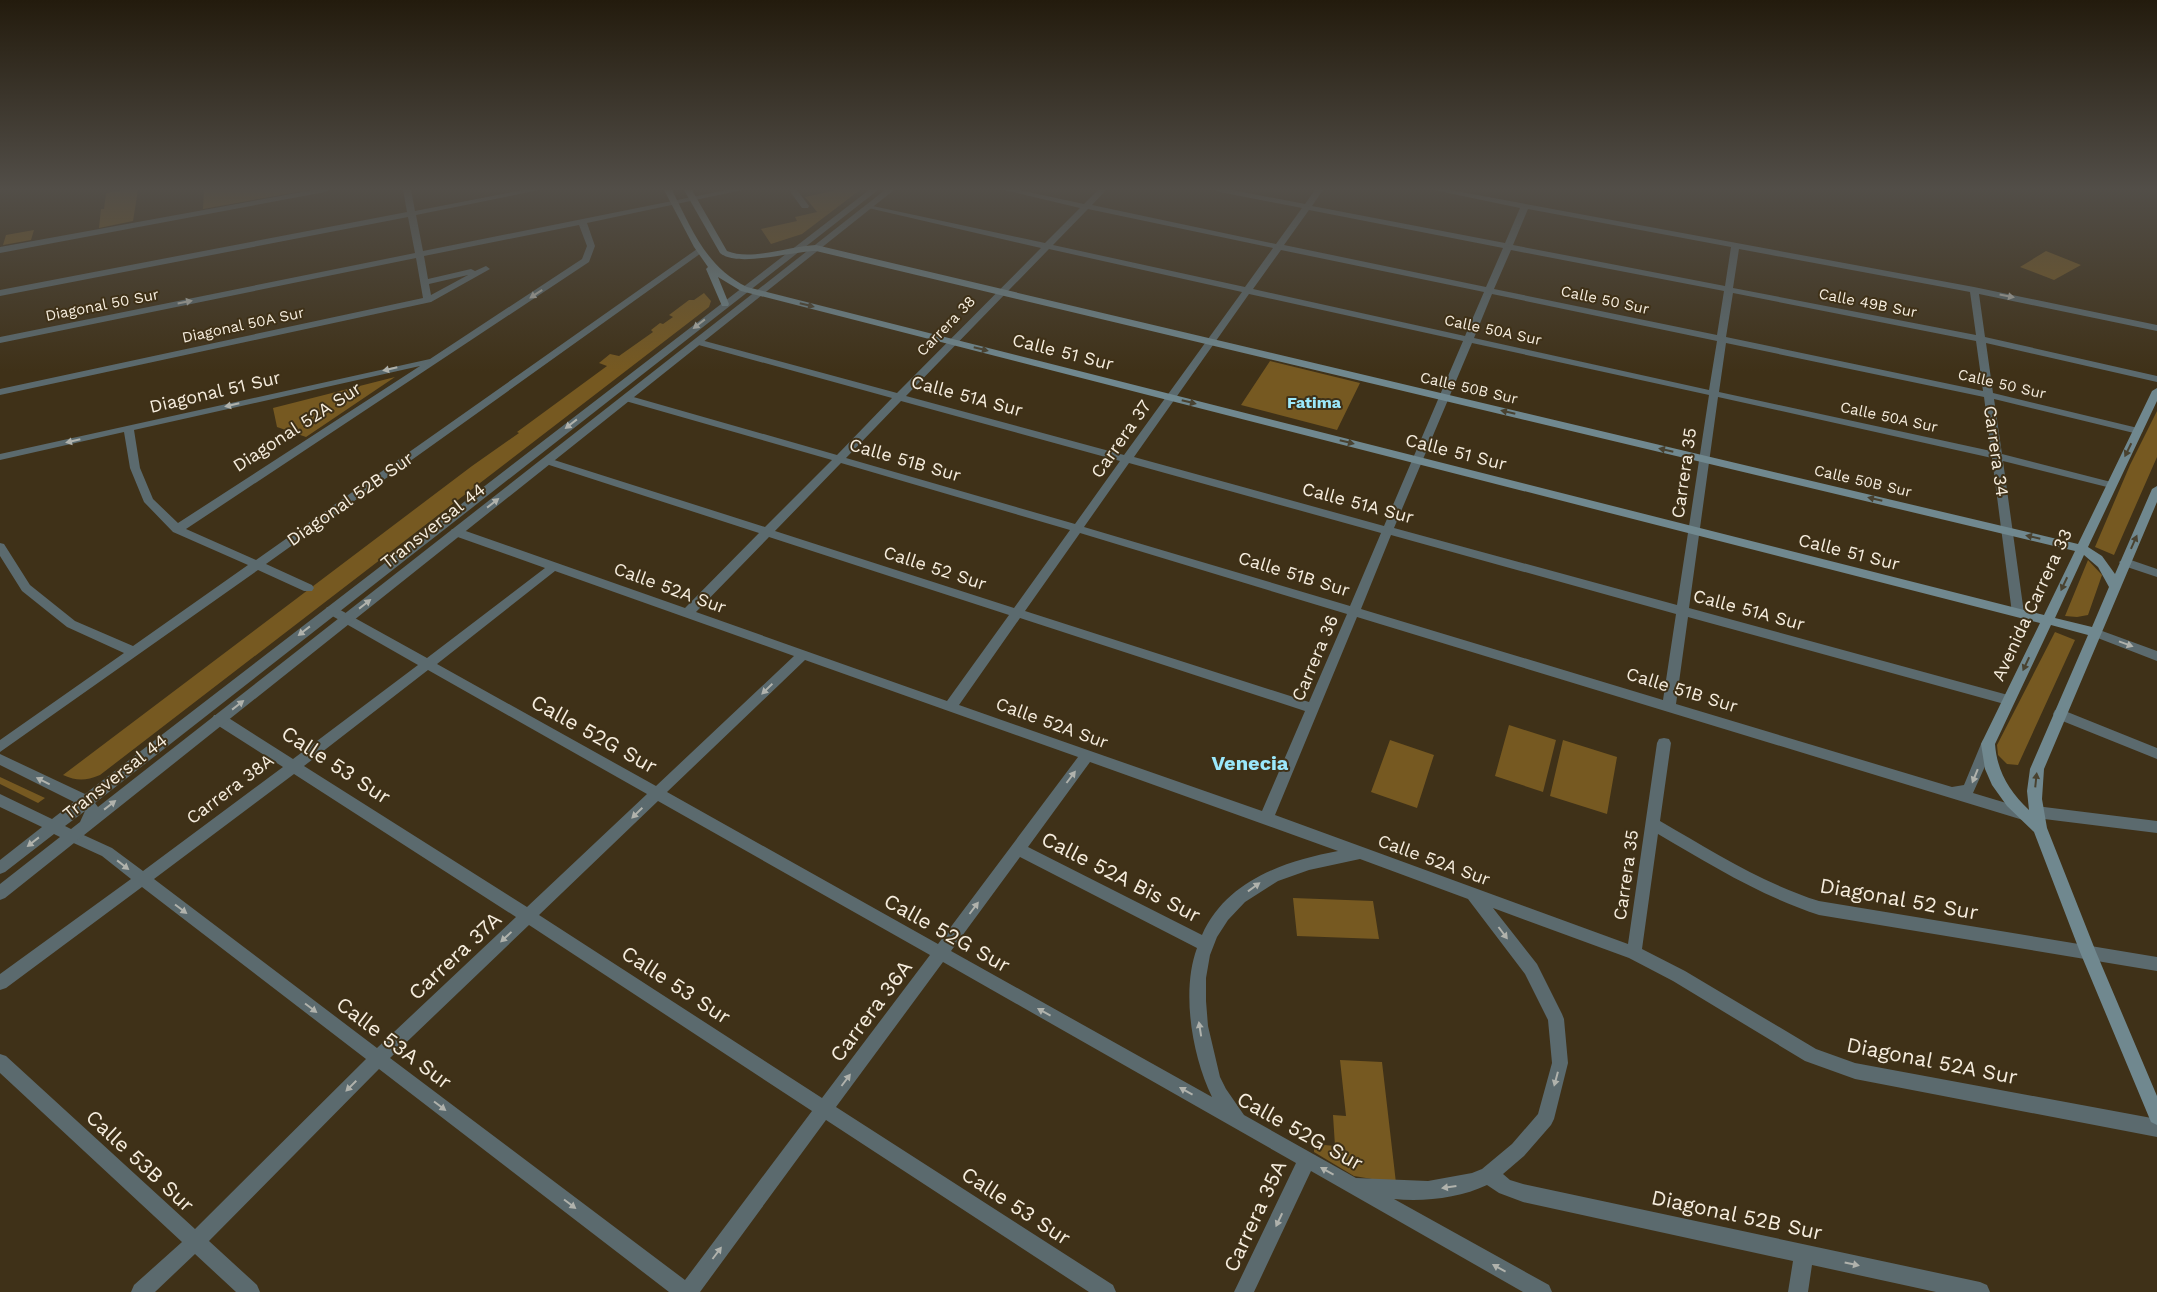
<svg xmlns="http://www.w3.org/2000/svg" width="2157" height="1292" viewBox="0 0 2157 1292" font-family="'Work Sans',sans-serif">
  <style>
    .green { fill: #765921 }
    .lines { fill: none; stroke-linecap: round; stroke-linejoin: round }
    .minor { fill: #5b6a6e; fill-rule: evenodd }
    .tertiary { fill: #5b6a6e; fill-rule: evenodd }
    .secondary { fill: #70888f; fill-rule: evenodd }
    .oneway { fill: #b0b2ac }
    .oneway2 { fill: #494230 }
    .labels { text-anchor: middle; stroke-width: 4; stroke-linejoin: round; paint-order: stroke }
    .far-street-label { font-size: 15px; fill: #f6edde; stroke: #3f3118 }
    .far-neighbourhood-label { font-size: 16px; font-weight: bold; fill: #9be8fb; stroke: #3f3118 }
    .street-label { font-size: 18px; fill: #f6edde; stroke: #3f3118 }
    .quarter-label { font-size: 20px; font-weight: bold; fill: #9be8fb; stroke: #3f3118 }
    .near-street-label { font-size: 21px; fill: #f6edde; stroke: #3f3118 }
  </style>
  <rect width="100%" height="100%" fill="#3f3118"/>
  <path class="green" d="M126,190h12l-5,31 -34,7 2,-19h3l2,-16z
    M204,190h105l-106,19z
    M837,190h23l-58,44 -31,10 -10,-15 36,-8 -2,-4 22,-5 -12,-15z
    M34,230l-3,10 -28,5 3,-10z
    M2046,251l35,14 -27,15 -34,-13z
    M704,293l7,8 -2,6 -609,468c-15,6 -23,6 -37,0l409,-309 47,-33 -2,-1 90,-66 -8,-3 11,-9 9,2 34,-24 -2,-2 9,-7 3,1 10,-7 -4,-2 20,-15h5z
    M1270,361l90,22 -23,47 -96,-25z
    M395,377l-89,60 -29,-10 -4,-19z
    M2157,411v46l-43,98 -19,-8 35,-82z
    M2088,560l14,15 -14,40 -11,2 -12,-1z
    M2055,632l20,8 -57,125 -11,-1 -9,-9 -1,-10z
    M1509,725l47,15 -13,52 -48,-16z
    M1390,740l44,15 -17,53 -46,-16z
    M1563,740l54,17 -10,57 -57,-18z
    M0,777l45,21 -7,5 -38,-19z
    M1293,898l80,3 6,38 -82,-3z
    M1340,1060l42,2 14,121 -42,-7 -40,-24v-8l21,2 -2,-31 13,1z"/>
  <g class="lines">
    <path class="minor" d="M313,190h16l-4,2 -325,61v-6z
      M403,190h8l4,21 108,-21h16l-123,25 7,36 304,-61h15l-155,33 8,23 -6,16 -403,267 70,31 441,-311 7,2 -438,313 46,21 2,3 -2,3h-8l-46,-21 -258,182v-12l124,-87 -57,-26 -45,-36 -22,-35v-13l4,1 26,41 45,36 58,25 115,-81 -75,-33 -29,-30 -14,-34 -6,-36 -124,28v-6l430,-95 152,-100 5,-13 -8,-21 -155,31 4,23 43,-10 4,2 11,-5 4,3 -59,33 -431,93v-6l423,-91 -7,-40 -416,85v-6l415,-84 -7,-36 -408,79v-6l407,-78zM468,275l-37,20 -2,-11zM420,366l-242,157 -25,-24 -13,-31 -6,-38z
      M789,190h8l12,16 -1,2h-6z
      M1004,190h15l65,14 14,-14h8l-14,15 184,39 26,-36 -82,-16 -4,-2h16l73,14 10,-14h8l-11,16 193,37 15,-35 -86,-18h16l524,97 183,38v6l-178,-37 6,43 172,39v6l-171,-39 7,50 149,36 1,2 -5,3 -144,-35 8,55 113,29 1,2 -5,3 -108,-27 21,152 -6,4 -6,-4 -20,-155 -274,-61 -29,211 319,87 5,2 2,3 -2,3 -5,2 -320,-88 -12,87 276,83 12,-2 17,-41 2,-4 5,-1 5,1 2,4 -22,49 50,15 6,4 2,-4 5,-2 121,15v12l-121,-15 -6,-4 -2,4 -5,2 -666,-203 -82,198 353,129 29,-201 2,-4 5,-1 5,1 2,4 -11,78c52,30 102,62 159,80l338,56v14l-338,-56c-58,-19 -108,-50 -161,-81l-16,115 43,22 131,78 39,14 302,56v18l-302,-58 -50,-18 -132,-80 -44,-23 -136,-50 44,56 25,50 2,5 4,44 -14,56 -3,6 -27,31 -21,18 7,6 13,4 457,98 7,3 3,7h-54l-124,-27 -4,27h-20l5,-31 -270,-59 -24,-9 -12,-8c-27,13 -63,17 -93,14l155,86 3,7h-29l-212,-121 -57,121h-20l62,-129 -353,-201 -107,145 277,178 3,7h-27l-263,-172 -126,172h-31l-290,-223 -170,172 48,44 3,7h-24l-41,-38 -40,38h-24l3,-7 48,-43 -182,-169v-19l6,2 189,173 171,-170 -224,-172 -136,101 -6,2v-16l131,-95 -29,-23 -35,-16 -2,-4 2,-4 5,-2 5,2 35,16 31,23 140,-104 -69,-44 -2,-4 2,-4h10l69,44 125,-94 -91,-52 -2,-3 2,-3h8l92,51 118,-90 -93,-33 -2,-3 2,-3h8l225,79 74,-75 -216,-70 -1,-2 1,-2h8l214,68 67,-67 -210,-60v-4h8l207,59 55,-57 -197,-54 -2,-2 2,-2h6l196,53 144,-145 -177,-41 4,-2 177,38 35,-35zM1088,209l185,39 -28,39 -192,-42zM1528,209l203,38 -6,39 -212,-41zM1309,210l194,38 -17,39 -202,-42zM1049,249l193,43 -118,163 -218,-59zM1739,249l231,43 6,43 -243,-47zM1281,250l203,42 -19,44 -212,-47zM1511,250l213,41 -7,44 -223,-46zM1733,293l243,48 7,50 -257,-54zM1249,294l214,47 -79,185 -250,-69zM1492,294l225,47 -8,49 -235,-52zM1472,343l237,52 -32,210 -283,-77zM1726,343l258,54 7,54 -272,-59zM901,401l219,60 -45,63 -229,-66zM841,463l229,67 -56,78 -239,-77zM1129,463l252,70 -31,73 -266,-79zM1080,533l267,81 -38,88 -284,-91zM1391,535l285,79 -13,86 -302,-91zM769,537l240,78 -62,86 -251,-89zM555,571l239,85 -138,130 -219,-122zM1020,618l285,93 -43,100 -303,-106zM805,660l273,97 -140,187 -271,-152zM428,670l219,124 -120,113 -223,-141zM1090,762l248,89c-54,10 -112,30 -136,84l-174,-88zM294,774l222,143 -139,131 -223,-169zM658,801l272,154 -108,143 -283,-183zM1020,857l177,91c-16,43 -5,108 15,149l-261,-146zM1360,859l108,40 57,75 23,46 4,43 -14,51 -26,30 -30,25 -10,4 -44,8 -72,-3 -112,-63 -18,-26 -6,-12 -12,-51 -2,-25v-23l4,-23 7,-18 11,-17 17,-18 33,-21 31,-11zM529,925l283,186 -127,169 -295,-222z
      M2125,558l32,11v8l-36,-12 -2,-3z
      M2060,709l97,39v11l-102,-41 -2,-4 2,-4z"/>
    <path class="tertiary" d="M869,190h9l-783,613 3,4 787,-617h9l-889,708 -5,2v-16l60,-47 -6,-3 -49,38 -5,2v-14l42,-33 -42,-20v-13l52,25 22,-17 -74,-37v-11l85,40zM85,811l-5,11 -9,7 -6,-3z
      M2094,628l63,23v10l-67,-26 -2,-3z"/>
    <path class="secondary" d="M664,190h8c20,39 33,76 75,97l1297,328 31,-64 -1259,-300c-24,0 -78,17 -96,2l-36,-63h8l35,61c24,10 63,-5 89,-6l1262,299 74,-153 5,-3v13l-69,146 14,9 13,18 37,-85 5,-3v16l-113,267 -2,30 5,29 49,124 61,144v29l-6,-3 -71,-170 -46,-120 -27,-26 -15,-21 -7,-16 -4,-25 59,-121 -1299,-332 -23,-14 11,27 -1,2h-6l-16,-37 2,-2 -14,-20zM2084,555l14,12 11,20 -17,40 -37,-9zM2051,625l37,10 -58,134 -3,22 2,19c-20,-19 -32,-39 -34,-66z"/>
  </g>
  <defs><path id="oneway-solid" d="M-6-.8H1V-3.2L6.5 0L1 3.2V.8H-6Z" transform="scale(1.25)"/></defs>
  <g class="oneway">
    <use href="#oneway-solid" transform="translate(536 294) rotate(147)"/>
    <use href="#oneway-solid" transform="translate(2007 296) rotate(11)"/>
    <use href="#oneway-solid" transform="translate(185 302) rotate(-11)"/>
    <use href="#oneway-solid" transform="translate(699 324) rotate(142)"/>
    <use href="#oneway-solid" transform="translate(390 369) rotate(167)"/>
    <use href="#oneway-solid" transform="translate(232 405) rotate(167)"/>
    <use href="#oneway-solid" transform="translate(571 424) rotate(142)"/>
    <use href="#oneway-solid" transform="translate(73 441) rotate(167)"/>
    <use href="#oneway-solid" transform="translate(493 503) rotate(-38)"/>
    <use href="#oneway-solid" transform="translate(365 604) rotate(-38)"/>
    <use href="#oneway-solid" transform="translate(304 631) rotate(142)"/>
    <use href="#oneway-solid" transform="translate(2126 644) rotate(20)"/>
    <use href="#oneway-solid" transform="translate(767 689) rotate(136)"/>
    <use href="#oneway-solid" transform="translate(238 705) rotate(-38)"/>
    <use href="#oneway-solid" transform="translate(1975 776) rotate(112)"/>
    <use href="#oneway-solid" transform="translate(1071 777) rotate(-53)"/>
    <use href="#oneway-solid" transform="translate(43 781) rotate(-153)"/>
    <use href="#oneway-solid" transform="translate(110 805) rotate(-38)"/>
    <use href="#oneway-solid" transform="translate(637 813) rotate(136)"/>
    <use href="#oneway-solid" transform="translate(33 842) rotate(142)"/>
    <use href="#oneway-solid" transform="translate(123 865) rotate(38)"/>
    <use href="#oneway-solid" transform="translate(1254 887) rotate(-36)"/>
    <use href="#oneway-solid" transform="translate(974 908) rotate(-53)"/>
    <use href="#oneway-solid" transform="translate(181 909) rotate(37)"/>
    <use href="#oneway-solid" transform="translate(1503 933) rotate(53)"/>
    <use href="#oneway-solid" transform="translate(506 937) rotate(137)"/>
    <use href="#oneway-solid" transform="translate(311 1008) rotate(37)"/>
    <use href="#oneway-solid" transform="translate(1044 1012) rotate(-151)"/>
    <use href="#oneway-solid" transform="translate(1200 1029) rotate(-99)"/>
    <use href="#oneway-solid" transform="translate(1556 1079) rotate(105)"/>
    <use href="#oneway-solid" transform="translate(846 1080) rotate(-53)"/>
    <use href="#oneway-solid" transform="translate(351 1086) rotate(135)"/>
    <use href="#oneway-solid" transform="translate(1186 1091) rotate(-151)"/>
    <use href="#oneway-solid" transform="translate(440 1106) rotate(37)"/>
    <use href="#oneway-solid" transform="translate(1327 1171) rotate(-151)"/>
    <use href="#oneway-solid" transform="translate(1449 1187) rotate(172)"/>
    <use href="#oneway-solid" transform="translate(570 1204) rotate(37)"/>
    <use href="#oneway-solid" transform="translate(1279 1220) rotate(115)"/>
    <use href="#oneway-solid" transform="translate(717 1253) rotate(-53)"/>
    <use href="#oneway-solid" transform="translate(1852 1264) rotate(12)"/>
    <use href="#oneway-solid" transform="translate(1499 1268) rotate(-151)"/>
  </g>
  <g class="oneway2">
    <use href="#oneway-solid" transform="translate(807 305) rotate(14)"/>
    <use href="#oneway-solid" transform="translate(981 349) rotate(14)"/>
    <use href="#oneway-solid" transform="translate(1189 402) rotate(14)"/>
    <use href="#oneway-solid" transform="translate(1508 412) rotate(-167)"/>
    <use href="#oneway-solid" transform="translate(1347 442) rotate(14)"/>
    <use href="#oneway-solid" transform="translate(1666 450) rotate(-167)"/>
    <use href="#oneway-solid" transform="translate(2128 450) rotate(116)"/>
    <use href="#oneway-solid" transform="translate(1875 499) rotate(-167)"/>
    <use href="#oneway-solid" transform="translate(2033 537) rotate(-167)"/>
    <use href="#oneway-solid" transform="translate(2134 542) rotate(-66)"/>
    <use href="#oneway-solid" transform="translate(2064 584) rotate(115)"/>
    <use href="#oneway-solid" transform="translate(2026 664) rotate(115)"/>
    <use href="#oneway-solid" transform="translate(2036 780) rotate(-84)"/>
  </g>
  <linearGradient id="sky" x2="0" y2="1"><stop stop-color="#231b0d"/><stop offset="0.51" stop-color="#524e48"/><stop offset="1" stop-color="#524e48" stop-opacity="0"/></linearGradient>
  <rect width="2157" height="371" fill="url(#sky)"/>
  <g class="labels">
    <g class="far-street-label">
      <text transform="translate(1605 300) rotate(12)" y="5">Calle 50 Sur</text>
      <text transform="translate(1868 303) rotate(11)" y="5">Calle 49B Sur</text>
      <text transform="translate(102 305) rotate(-11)" y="5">Diagonal 50 Sur</text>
      <text transform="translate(243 325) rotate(-12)" y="5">Diagonal 50A Sur</text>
      <text transform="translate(946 326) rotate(-46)" y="5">Carrera 38</text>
      <text transform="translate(1493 330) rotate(12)" y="5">Calle 50A Sur</text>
      <text transform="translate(2002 384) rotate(13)" y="5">Calle 50 Sur</text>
      <text transform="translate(1469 388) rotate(13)" y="5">Calle 50B Sur</text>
      <text transform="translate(1889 417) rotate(12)" y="5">Calle 50A Sur</text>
      <text transform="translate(1863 481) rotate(13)" y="5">Calle 50B Sur</text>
    </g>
    <g class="far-neighbourhood-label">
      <text x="1314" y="408">Fatima</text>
    </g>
    <g class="street-label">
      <text transform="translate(1063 352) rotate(14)" y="6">Calle 51 Sur</text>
      <text transform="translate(215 392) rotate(-13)" y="6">Diagonal 51 Sur</text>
      <text transform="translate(967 396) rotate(15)" y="6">Calle 51A Sur</text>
      <text transform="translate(297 427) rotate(-33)" y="6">Diagonal 52A Sur</text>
      <text transform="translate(1121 439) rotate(-55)" y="6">Carrera 37</text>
      <text transform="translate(1996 451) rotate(82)" y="6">Carrera 34</text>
      <text transform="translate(1456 452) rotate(14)" y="6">Calle 51 Sur</text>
      <text transform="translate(905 460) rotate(16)" y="6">Calle 51B Sur</text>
      <text transform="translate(1684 473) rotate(-82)" y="6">Carrera 35</text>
      <text transform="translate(350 499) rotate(-35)" y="6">Diagonal 52B Sur</text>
      <text transform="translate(1358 503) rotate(15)" y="6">Calle 51A Sur</text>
      <text transform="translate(433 526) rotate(-38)" y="6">Transversal 44</text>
      <text transform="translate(1849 552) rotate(14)" y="6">Calle 51 Sur</text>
      <text transform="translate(935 568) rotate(18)" y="6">Calle 52 Sur</text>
      <text transform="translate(1294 574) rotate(17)" y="6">Calle 51B Sur</text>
      <text transform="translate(670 588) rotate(20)" y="6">Calle 52A Sur</text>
      <text transform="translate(2032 605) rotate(-65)" y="6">Avenida Carrera 33</text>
      <text transform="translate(1749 610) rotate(15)" y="6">Calle 51A Sur</text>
      <text transform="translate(1315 658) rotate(-67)" y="6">Carrera 36</text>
      <text transform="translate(1682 690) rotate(17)" y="6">Calle 51B Sur</text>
      <text transform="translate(1052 723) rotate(20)" y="6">Calle 52A Sur</text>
      <text transform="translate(115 777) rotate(-38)" y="6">Transversal 44</text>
      <text transform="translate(230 789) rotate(-37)" y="6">Carrera 38A</text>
      <text transform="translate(1434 860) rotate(20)" y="6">Calle 52A Sur</text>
      <text transform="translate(1626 875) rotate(-82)" y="6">Carrera 35</text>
    </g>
    <g class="quarter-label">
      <text x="1250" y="770">Venecia</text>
    </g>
    <g class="near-street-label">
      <text transform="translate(594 734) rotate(29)" y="7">Calle 52G Sur</text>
      <text transform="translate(336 765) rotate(33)" y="7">Calle 53 Sur</text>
      <text transform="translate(1121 877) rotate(27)" y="7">Calle 52A Bis Sur</text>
      <text transform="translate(1899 899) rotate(10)" y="7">Diagonal 52 Sur</text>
      <text transform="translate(947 933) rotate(29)" y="7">Calle 52G Sur</text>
      <text transform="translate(455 956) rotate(-43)" y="7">Carrera 37A</text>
      <text transform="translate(676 985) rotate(33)" y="7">Calle 53 Sur</text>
      <text transform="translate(871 1011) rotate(-53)" y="7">Carrera 36A</text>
      <text transform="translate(394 1043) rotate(37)" y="7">Calle 53A Sur</text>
      <text transform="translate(1932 1061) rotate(11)" y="7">Diagonal 52A Sur</text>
      <text transform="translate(1300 1131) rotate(29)" y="7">Calle 52G Sur</text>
      <text transform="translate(140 1161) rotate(43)" y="7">Calle 53B Sur</text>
      <text transform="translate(1016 1206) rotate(33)" y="7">Calle 53 Sur</text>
      <text transform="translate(1737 1215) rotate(12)" y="7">Diagonal 52B Sur</text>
      <text transform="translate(1255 1216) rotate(-65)" y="7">Carrera 35A</text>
    </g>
  </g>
</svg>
